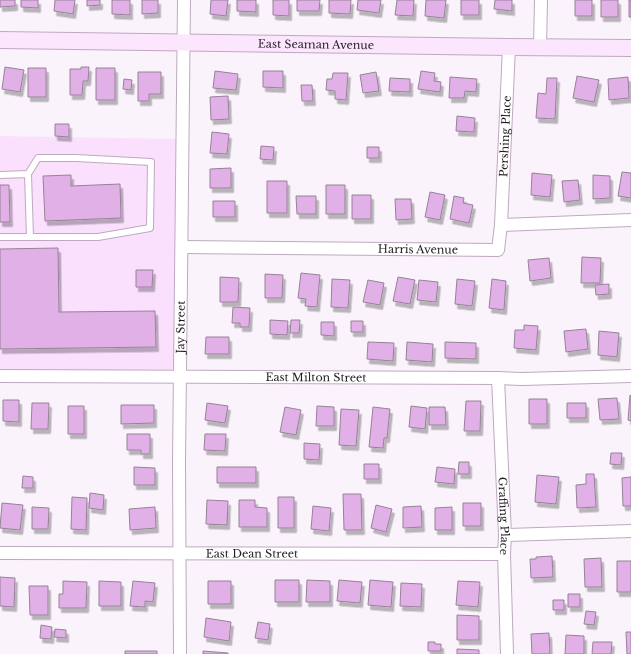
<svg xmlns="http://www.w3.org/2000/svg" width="631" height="654" viewBox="0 0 631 654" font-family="'Libre Baskerville',serif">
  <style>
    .built { fill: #fbe0fe }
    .building { fill: #e1b0e6; stroke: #968298; filter: url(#shadow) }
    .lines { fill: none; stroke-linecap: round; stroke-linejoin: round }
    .service-casing { stroke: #bea9c0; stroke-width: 8 }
    .minor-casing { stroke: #bea9c0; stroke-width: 14 }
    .secondary-casing { stroke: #bea9c0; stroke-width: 18 }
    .service { stroke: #fff; stroke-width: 6 }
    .minor { stroke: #fff; stroke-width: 12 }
    .secondary { stroke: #fbe6fd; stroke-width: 16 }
    .labels { text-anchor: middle; stroke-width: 3; stroke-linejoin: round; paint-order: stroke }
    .street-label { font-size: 11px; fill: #211a22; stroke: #fff }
  </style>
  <defs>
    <filter id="shadow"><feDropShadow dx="2.5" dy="4.5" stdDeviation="0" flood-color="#0004"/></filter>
  </defs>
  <rect width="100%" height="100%" fill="#fbf3fc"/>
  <path class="built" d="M0,136l183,3 -3,232 -180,1z"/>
  <path class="building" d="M0,0h15v6l-15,1z
    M21,0h17v8l-17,-1z
    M55,0h20l-2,14 -19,-3z
    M87,0h13v5l-13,1z
    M112,0h18v15l-18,-1z
    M142,0h16v13l-16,1z
    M211,0h17l-2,16 -16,-2z
    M237,0h19v12l-19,-1z
    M273,0h16v16l-16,-1z
    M297,0h23l-1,11h-22z
    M329,0h22l-1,14 -21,-1z
    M358,0h23l-2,13 -22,-3z
    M397,0h17l-1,16 -18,-1z
    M426,0h20l-2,18 -19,-2z
    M461,0h18v15h-18z
    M495,0h17v11l-18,-2z
    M575,0h17v16h-17z
    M601,0h17v17h-17z
    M629,0h2v17h-2z
    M5,67l19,3 -4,22 -18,-3z
    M81,67h8l-1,14h-5l-1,14h-12v-26h11z
    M28,68h18v29h-18z
    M96,68h19v32h-19z
    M215,71l23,3 -2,16 -23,-2z
    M263,71h20v17l-20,-1z
    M421,71l14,2 -1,8 7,1 -1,10 -22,-3z
    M138,72h23v22h-12v7h-11z
    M376,72l3,19 -16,2 -3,-18z
    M333,73h15l-2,27 -11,-1v-8l-9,-1 1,-11h5z
    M577,76l22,4 -5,22 -21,-4z
    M450,77l27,2 -1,13 -11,-1 -1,7h-15z
    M628,77l1,21 -20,2 -1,-21z
    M390,78l20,1v13l-21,-1z
    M547,78h10l-2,41 -19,-1 2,-25 8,1z
    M124,79l8,1 -1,10 -8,-1z
    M301,85h11l1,16h-11z
    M228,96l1,23 -18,1 -1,-23z
    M457,116l18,2 -1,14 -18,-1z
    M55,124h14v13l-14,-1z
    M212,132l17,2 -2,20 -17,-1z
    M261,146l13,1 -1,13 -13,-1z
    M367,147h12v11h-12z
    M231,168v20h-21v-19z
    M622,172l9,1v25l-13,-2z
    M532,173l20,2 -2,22 -19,-2z
    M71,175v11l49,-2 1,34 -76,3 -2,-45z
    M593,175l17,1v22l-17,1z
    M578,180l2,20 -16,2 -2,-21z
    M267,181h20v32h-20z
    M0,185h9l1,37h-10z
    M326,185h19v29h-19z
    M430,192l15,3 -5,25 -15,-3z
    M352,195h19v24h-19z
    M296,196h20v18h-19z
    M454,196l10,2 -1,5 10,2 -4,18 -19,-4z
    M395,199h16l1,20 -16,1z
    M213,201h22v16h-22z
    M58,248l1,64 96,-1 1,36 -156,2v-100z
    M582,257l19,1 -1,25h-19z
    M549,258l2,20 -21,3 -2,-21z
    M136,270h17l-1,17h-16z
    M301,273l19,2 -3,32 -12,-1 1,-7 -8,-1z
    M265,274l18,1 -1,23h-17z
    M220,277l19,1 -1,24h-18z
    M398,277l17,3 -5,24 -17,-3z
    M332,279l18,1 -2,28 -17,-1z
    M457,279l18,2 -3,25 -17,-2z
    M492,279l14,2 -2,29 -15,-2z
    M368,280l16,3 -4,22 -17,-3z
    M419,280l19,2 -2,20 -19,-2z
    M609,284v10l-13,1 -1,-10z
    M233,307l17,1 -1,19h-9v-4h-8z
    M270,320l18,1 -1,14 -17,-1z
    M291,320h9l-1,13h-9z
    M351,321h12v11h-12z
    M321,322h13v14l-13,-1z
    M524,325l14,1 -2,24 -22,-2 1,-18h9z
    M586,329l2,20 -22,3 -2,-21z
    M599,331l20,2 -2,24 -19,-2z
    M206,337h23v17h-24z
    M368,342l26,1 -1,18 -26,-2z
    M407,342l26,2 -1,18 -26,-2z
    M445,342l31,1v16l-31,-1z
    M630,395l1,1v25l-3,-1z
    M617,398l2,21 -19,1 -2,-21z
    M529,399h18v25h-18z
    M3,400h16v22l-16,-1z
    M466,401h15l-1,30h-16z
    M32,403h17l-1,26h-17z
    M207,403l21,3 -3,17 -20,-3z
    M567,403h19v15h-19z
    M121,405h33v18l-33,1z
    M68,406h16v28h-16z
    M317,406l17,1v19h-18z
    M411,406l16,2 -2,21 -16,-2z
    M285,407l16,3 -5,25 -16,-3z
    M373,407l17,2 -3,29h-3l-1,10 -14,-1z
    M429,407h16l1,18h-17z
    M341,409l18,1 -3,36 -17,-1z
    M127,434h23v20h-9v-4h-14z
    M205,434h21l-1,17 -21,-1z
    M304,443l16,1 -1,16 -15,-1z
    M611,453h11l-1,12 -11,-1z
    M459,462h10v12h-11z
    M364,464h15v15h-15z
    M134,467l21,1v17h-21z
    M217,467h39v16h-39z
    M437,467l18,2 -1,15 -19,-2z
    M586,474h8l2,33 -19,1 -1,-23 10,-1z
    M537,475l22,2 -3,27 -21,-2z
    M23,476l10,1v11h-11z
    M631,477v29h-8l-1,-28z
    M90,493l14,2 -1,15 -14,-2z
    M343,494h18l1,36h-18z
    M72,497l15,1 -1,32 -15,-1z
    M278,497h16v31h-16z
    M207,500l21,1 -1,24 -21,-1z
    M239,500h16v7l12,1v19h-28z
    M2,503l21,2 -3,25 -20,-2z
    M463,503h18v23h-18z
    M376,505l16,4 -6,23 -15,-4z
    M313,506l18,2 -2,23 -18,-2z
    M421,506l1,21 -19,1v-21z
    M32,507l17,1 -1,21h-16z
    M155,507l1,21 -26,2 -1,-21z
    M452,507v23h-17v-22z
    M552,556l1,21 -22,1 -1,-19h6v-2z
    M601,558l1,29h-17l-1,-28z
    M617,561h14v31h-14z
    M0,577l15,1 -1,29 -14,-1z
    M275,580h24v22h-24z
    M307,580l23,1v21h-24z
    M339,580l23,2 -2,21 -23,-2z
    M370,580l23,2 -2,25 -23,-2z
    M63,581l24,1 -1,26h-27v-14h4z
    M99,581l22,1v24h-22z
    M133,581l22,2 -2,19 -8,-1v6l-15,-1z
    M208,581h23v23h-23z
    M458,581l22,1 -2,25 -22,-2z
    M401,583l21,1 -1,23 -21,-1z
    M29,586h19v29h-18z
    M568,594h12v13h-12z
    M553,600h11v10h-11z
    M586,611l10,1 -2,13 -10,-1z
    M457,615l22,1v24h-22z
    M206,618l25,4 -2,19 -25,-4z
    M258,622l12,2 -2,16 -13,-2z
    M41,625l11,2 -1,12 -11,-1z
    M55,629l11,1v8l-12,-1z
    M626,632h5v22h-4z
    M549,633l1,21h-18l-1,-20z
    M566,635l18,1v18h-19z
    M428,642h7v2h6v7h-13z
    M593,642h19l-1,12h-19z
    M457,649l22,1v4h-22z
    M125,651h32v3h-32z
    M203,651l25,2v1h-25z"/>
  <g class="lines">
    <g class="service-casing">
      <path id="service" d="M28,174l2,63
        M0,175l28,-1 10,-16h38l75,4 -1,66 -52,9h-98"/>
    </g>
    <g class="minor-casing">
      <g id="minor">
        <path d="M540,46l1,-46"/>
        <path d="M501,225l130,-5"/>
        <path id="s1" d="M182,247l316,3 3,-25 8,-178"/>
        <path id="s2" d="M0,376l498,2 24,1 109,-3"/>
        <path id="s3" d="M498,378l7,157 -1,19 3,100"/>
        <path d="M505,535l126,-4"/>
        <path id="s4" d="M0,553l504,1"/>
        <path id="s5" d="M180,654l-1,-191 5,-463"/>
      </g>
    </g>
    <g class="secondary-casing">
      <g id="secondary">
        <path id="s6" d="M0,40l509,7 122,1"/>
      </g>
    </g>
    <use href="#service" class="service"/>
    <use href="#minor" class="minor"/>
    <use href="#secondary" class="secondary"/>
  </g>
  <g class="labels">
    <g class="street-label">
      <text dy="4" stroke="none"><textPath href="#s6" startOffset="316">East Seaman Avenue</textPath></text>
      <text dy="4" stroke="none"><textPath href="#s1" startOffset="430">Pershing Place</textPath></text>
      <text dy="4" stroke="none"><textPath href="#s1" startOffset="236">Harris Avenue</textPath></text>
      <text dy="4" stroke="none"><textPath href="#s5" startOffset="327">Jay Street</textPath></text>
      <text dy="4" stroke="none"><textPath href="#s2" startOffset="316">East Milton Street</textPath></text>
      <text dy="4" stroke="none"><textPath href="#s3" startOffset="138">Graffing Place</textPath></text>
      <text dy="4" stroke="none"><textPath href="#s4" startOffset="252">East Dean Street</textPath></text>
    </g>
  </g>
</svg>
